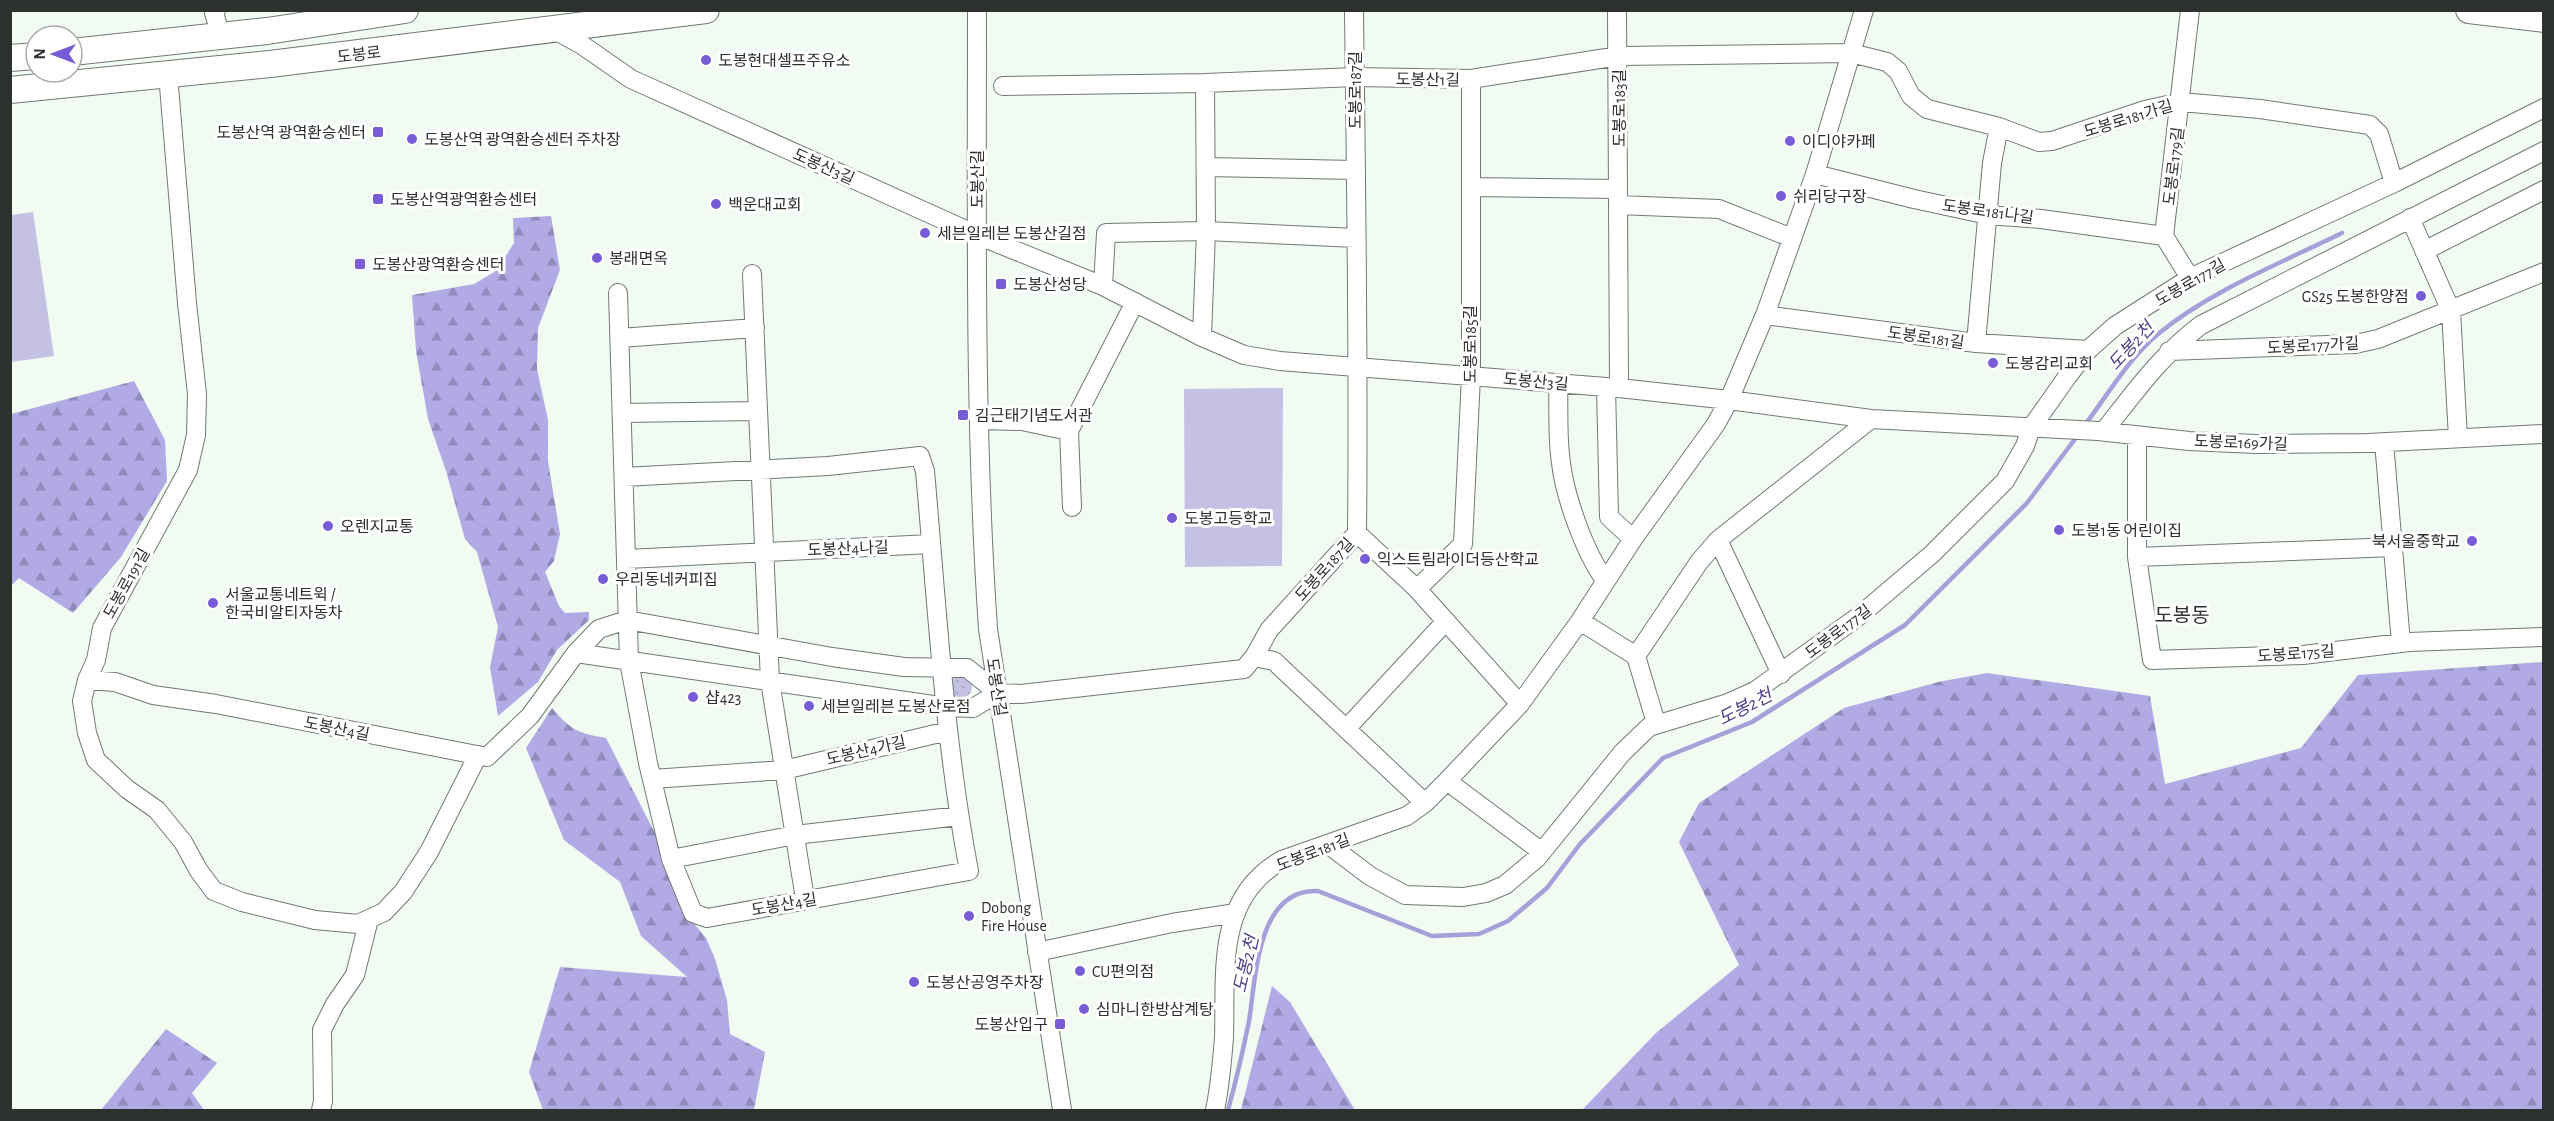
<svg xmlns="http://www.w3.org/2000/svg" width="2554" height="1121" viewBox="0 0 2554 1121" font-family="'Alegreya Sans','Noto Sans KR',sans-serif">
  <style>
    .grass { fill: url(#grass-dots) }
    .forest { fill: url(#forest-firs) }
    .pitch { fill: #c4c1e5 }
    .lines { fill: none; stroke-linecap: round; stroke-linejoin: round }
    .stream { stroke: #a69fd9; stroke-width: 4.5 }
    .street-casing { stroke: #707a71; stroke-width: 20 }
    .secondary-casing { stroke: #707a71; stroke-width: 28 }
    .street { stroke: #fff; stroke-width: 18 }
    .secondary { stroke: #fff; stroke-width: 26 }
    .poi-dot { fill: #775cd7; stroke: #fff; stroke-width: 2 }
    .labels { text-anchor: middle; stroke-width: 6; stroke-linejoin: round; paint-order: stroke }
    .street-label { font-size: 16px; fill: #2d312e; stroke: #fff }
    .poi-label { font-size: 16px; fill: #2d312e; stroke: #fff; text-anchor: start }
    .water-label { font-size: 18px; font-style: italic; fill: #4e4188; stroke: #fff }
    .quarter-label { font-size: 20px; fill: #2d312e; stroke: #fff }
  </style>
  <defs>
    <pattern id="grass-dots" width="8" height="8" patternUnits="userSpaceOnUse" patternTransform="scale(1.5)"><rect width="8" height="8" fill="#c4c1e5"/><path d="M2 2h.1M6 6h.1" fill="none" stroke="#a9a6c5" stroke-width="1.8" stroke-linecap="round"/></pattern>
    <pattern id="forest-firs" width="22" height="20" patternUnits="userSpaceOnUse" patternTransform="scale(1.5)"><rect width="22" height="20" fill="#b1aae5"/><path d="M5 1l3.5 6h-7zM16 11l3.5 6h-7z" fill="#908bba"/></pattern>
  </defs>
  <rect width="100%" height="100%" fill="#f1fbf2"/>
  <path class="grass" d="M950 687a11 11 0 1 1 22 0a11 11 0 1 1-22 0Z"/>
  <path class="forest" d="M551,216l9,54 -22,58 -1,41 11,51v41l12,73 -6,27 -9,11 14,34 6,7 24,-1v8l-32,30 -19,32 -40,34 -8,-49 8,-40 -21,-75 -12,-13 -19,-68 -18,-52 -12,-68 -4,-56 62,-11 22,-13 18,-28 -1,-25z
    M134,381l31,59 2,41 -46,76 -48,56 -54,-35 -8,8v-172z
    M2543,662v448h-961l74,-77 83,-68 -60,-123 20,-39 145,-95 94,-26 49,-9 163,23 15,88 136,-36 57,-73z
    M552,708c19,22 25,25 54,30l50,97 3,17 15,16 18,53 14,17 9,21 12,41 3,34 35,18 -11,58h-211l-14,-38 31,-105 127,10 -46,-41 -21,-54 -56,-42 -38,-92z
    M1272,986l18,16 65,108h-114z
    M166,1029l51,34 -25,30 12,17h-103z"/>
  <path class="pitch" d="M33,212l21,144 -43,6v-147z
    M1283,388l-1,178 -97,1 -1,-178z"/>
  <g class="lines">
    <path class="stream" d="M2084,426c24,-31 44,-67 74,-92 52,-43 123,-71 184,-101
      M1228,1110c8,-29 15,-59 21,-89 7,-41 7,-133 69,-130l114,45 47,-2 29,-13 39,-33 33,-44 83,-86 89,-36 153,-97 122,-122 51,-68"/>
    <g class="street-casing">
      <path id="street" d="M216,10l-2,3 7,23
        M977,10c0,207 -3,413 11,619l74,481
        M1617,10l2,378
        M553,29l29,16 49,34 346,156 126,51 99,51 42,18 36,6 339,27 110,12 142,19 227,12 91,10 67,3 112,-1 176,-9
        M168,74l19,229 10,91 -1,41 -8,35 -86,158 -6,32 -9,20 -5,21 5,32 9,27 31,29 30,21 26,32 16,29 15,20 28,11 73,18 43,4 26,-12 19,-20 26,-40 49,-97
        M1003,86l202,-3 150,-6 116,2 148,-23 232,-3 36,9 11,9 13,25 16,13 72,18 40,15 13,-1 93,-31 36,-8 79,7 110,16 9,9 15,49
        M1206,167l149,3
        M1815,174l99,25 74,16 53,4 123,17
        M1471,187l147,2
        M1618,205l101,4 73,29
        M2410,218l41,93 7,127
        M2424,251l120,-61
        M752,274l18,407 35,218
        M2190,278l-26,-42 26,-226
        M1103,286l3,-53 100,-2 150,7
        M618,293l11,368 19,102 23,96 22,54 14,5 262,-47c-25,-131 -32,-266 -44,-400l-5,-15 -92,10 -204,11
        M1765,315l211,28 112,7
        M1202,337l4,-106 -1,-148
        M620,338l135,-10
        M1976,343l16,-180 7,-36
        M2169,351l186,-7 23,-5 166,-67
        M1558,383c1,26 -1,54 3,80 4,34 24,90 44,117
        M1606,387l3,130 24,22
        M622,413l135,-2
        M979,420l43,1 47,10
        M2104,431c30,-38 57,-76 97,-106l343,-174
        M2137,436v121l15,103 151,-5 106,-13 135,-5
        M2384,442l17,201
        M1072,507l-3,-76 66,-129
        M1357,533l60,56 103,115
        M1718,540l63,134
        M2137,557l257,-10
        M627,559l304,-15
        M1417,589l46,-45 8,-168v-297
        M1580,621l56,35 20,67
        M576,653l371,54 26,1 25,-15
        M1636,656l63,-94 19,-22 153,-121
        M1254,657l20,4 151,142
        M87,680l28,2 38,13 63,9 271,53 43,-41 46,-63 23,-24 28,-9 205,37 72,10 63,1 31,25
        M998,693l23,1 223,-25 10,-12 15,-27 88,-97c2,-174 -1,-348 -3,-523
        M1346,729l100,-108
        M652,779l132,-9 164,-39
        M1447,781l95,71
        M1329,845l41,31 35,19 58,2 23,-4 19,-8 32,-27 85,-105 27,-26 79,-24 27,-12 104,-75 73,-62 73,-73 20,-35 6,-18 36,-51 21,-27 27,-24 75,-48 204,-95 150,-75
        M671,859l124,-24 164,-19
        M1037,952l135,-29 64,-10
        M321,1110l2,-9 -1,-71 13,-26 20,-29 14,-56
        M1215,1110c5,-23 7,-48 9,-72 2,-66 -9,-140 58,-178l125,-44 18,-13 22,-22 73,-77 60,-83 53,-82 83,-115 13,-24 36,-85 50,-141 49,-164"/>
    </g>
    <g class="secondary-casing">
      <path id="secondary" d="M2469,10l75,9
        M72,52l195,-21 138,-21
        M10,58l26,-2
        M10,90l260,-26 436,-54"/>
    </g>
    <use href="#street" class="street"/>
    <use href="#secondary" class="secondary"/>
  </g>
  <g class="poi-dot">
    <circle cx="706" cy="60" r="6"/>
    <rect x="372" y="126" width="12" height="12" rx="3"/>
    <circle cx="412" cy="139" r="6"/>
    <circle cx="1790" cy="141" r="6"/>
    <circle cx="1781" cy="196" r="6"/>
    <rect x="372" y="193" width="12" height="12" rx="3"/>
    <circle cx="716" cy="204" r="6"/>
    <circle cx="925" cy="233" r="6"/>
    <circle cx="597" cy="258" r="6"/>
    <rect x="354" y="258" width="12" height="12" rx="3"/>
    <rect x="995" y="278" width="12" height="12" rx="3"/>
    <circle cx="2421" cy="296" r="6"/>
    <circle cx="1993" cy="363" r="6"/>
    <rect x="957" y="409" width="12" height="12" rx="3"/>
    <circle cx="1172" cy="518" r="6"/>
    <circle cx="328" cy="526" r="6"/>
    <circle cx="2059" cy="530" r="6"/>
    <circle cx="2472" cy="541" r="6"/>
    <circle cx="1365" cy="559" r="6"/>
    <circle cx="603" cy="579" r="6"/>
    <circle cx="213" cy="603" r="6"/>
    <circle cx="693" cy="697" r="6"/>
    <circle cx="809" cy="706" r="6"/>
    <circle cx="969" cy="916" r="6"/>
    <circle cx="1080" cy="971" r="6"/>
    <circle cx="914" cy="982" r="6"/>
    <circle cx="1084" cy="1009" r="6"/>
    <rect x="1054" y="1018" width="12" height="12" rx="3"/>
  </g>
  <g class="labels">
    <g class="street-label">
      <text transform="translate(359 54) rotate(-7)" y="6">도봉로</text>
      <text transform="translate(1428 79) rotate(1)" y="6">도봉산1길</text>
      <text transform="translate(1355 90) rotate(-90)" y="6">도봉로187길</text>
      <text transform="translate(1619 108) rotate(-90)" y="6">도봉로183길</text>
      <text transform="translate(2128 118) rotate(-17)" y="6">도봉로181가길</text>
      <text transform="translate(824 166) rotate(24)" y="6">도봉산3길</text>
      <text transform="translate(2173 166) rotate(-83)" y="6">도봉로179길</text>
      <text transform="translate(977 179) rotate(-90)" y="6">도봉산길</text>
      <text transform="translate(1988 211) rotate(8)" y="6">도봉로181나길</text>
      <text transform="translate(2190 282) rotate(-30)" y="6">도봉로177길</text>
      <text transform="translate(1926 337) rotate(8)" y="6">도봉로181길</text>
      <text transform="translate(1470 344) rotate(-90)" y="6">도봉로185길</text>
      <text transform="translate(2313 345) rotate(-3)" y="6">도봉로177가길</text>
      <text transform="translate(1536 381) rotate(5)" y="6">도봉산3길</text>
      <text transform="translate(2241 442) rotate(2)" y="6">도봉로169가길</text>
      <text transform="translate(848 548) rotate(-2)" y="6">도봉산4나길</text>
      <text transform="translate(1324 569) rotate(-48)" y="6">도봉로187길</text>
      <text transform="translate(126 583) rotate(-61)" y="6">도봉로191길</text>
      <text transform="translate(1838 631) rotate(-37)" y="6">도봉로177길</text>
      <text transform="translate(2296 653) rotate(-4)" y="6">도봉로175길</text>
      <text transform="translate(997 687) rotate(81)" y="6">도봉산길</text>
      <text transform="translate(337 728) rotate(11)" y="6">도봉산4길</text>
      <text transform="translate(866 750) rotate(-13)" y="6">도봉산4가길</text>
      <text transform="translate(1313 852) rotate(-21)" y="6">도봉로181길</text>
      <text transform="translate(784 904) rotate(-10)" y="6">도봉산4길</text>
    </g>
    <g class="poi-label">
      <text x="718" y="66">도봉현대셀프주유소</text>
      <text x="366" y="138" text-anchor="end">도봉산역 광역환승센터</text>
      <text x="424" y="145">도봉산역 광역환승센터 주차장</text>
      <text x="1802" y="147">이디야카페</text>
      <text x="1793" y="202">쉬리당구장</text>
      <text x="390" y="205">도봉산역광역환승센터</text>
      <text x="728" y="210">백운대교회</text>
      <text x="937" y="239">세븐일레븐 도봉산길점</text>
      <text x="609" y="264">봉래면옥</text>
      <text x="372" y="270">도봉산광역환승센터</text>
      <text x="1013" y="290">도봉산성당</text>
      <text x="2409" y="302" text-anchor="end">GS25 도봉한양점</text>
      <text x="2005" y="369">도봉감리교회</text>
      <text x="975" y="421">김근태기념도서관</text>
      <text x="1184" y="524">도봉고등학교</text>
      <text x="340" y="532">오렌지교통</text>
      <text x="2071" y="536">도봉1동 어린이집</text>
      <text x="2460" y="547" text-anchor="end">북서울중학교</text>
      <text x="1377" y="565">익스트림라이더등산학교</text>
      <text x="615" y="585">우리동네커피집</text>
      <text x="225" y="600">서울교통네트윅 /<tspan x="225" dy="18">한국비알티자동차</tspan></text>
      <text x="705" y="703">샵423</text>
      <text x="821" y="712">세븐일레븐 도봉산로점</text>
      <text x="981" y="913">Dobong<tspan x="981" dy="18">Fire House</tspan></text>
      <text x="1092" y="977">CU편의점</text>
      <text x="926" y="988">도봉산공영주차장</text>
      <text x="1096" y="1015">심마니한방삼계탕</text>
      <text x="1048" y="1030" text-anchor="end">도봉산입구</text>
    </g>
    <g class="water-label">
      <text transform="translate(2131 346) rotate(-47)" y="6">도봉2천</text>
      <text transform="translate(1745 707) rotate(-27)" y="6">도봉2천</text>
      <text transform="translate(1246 964) rotate(-77)" y="6">도봉2천</text>
    </g>
    <g class="quarter-label">
      <text x="2182" y="622">도봉동</text>
    </g>
  </g>
  <rect width="2554" height="1121" fill="none" stroke="#2d312e" stroke-width="24"/>
  <g transform="translate(54 54) rotate(270)"><circle r="28" fill="#ffffff" stroke="#abadab" stroke-width="1.5"/>
  <path d="M0-4.5L10 22L0 15L-10 22Z" fill="#775cd7"/>
  <text y="-9" font-size="16" font-weight="bold" text-anchor="middle" fill="#2d312e">N</text>
  </g>
</svg>
